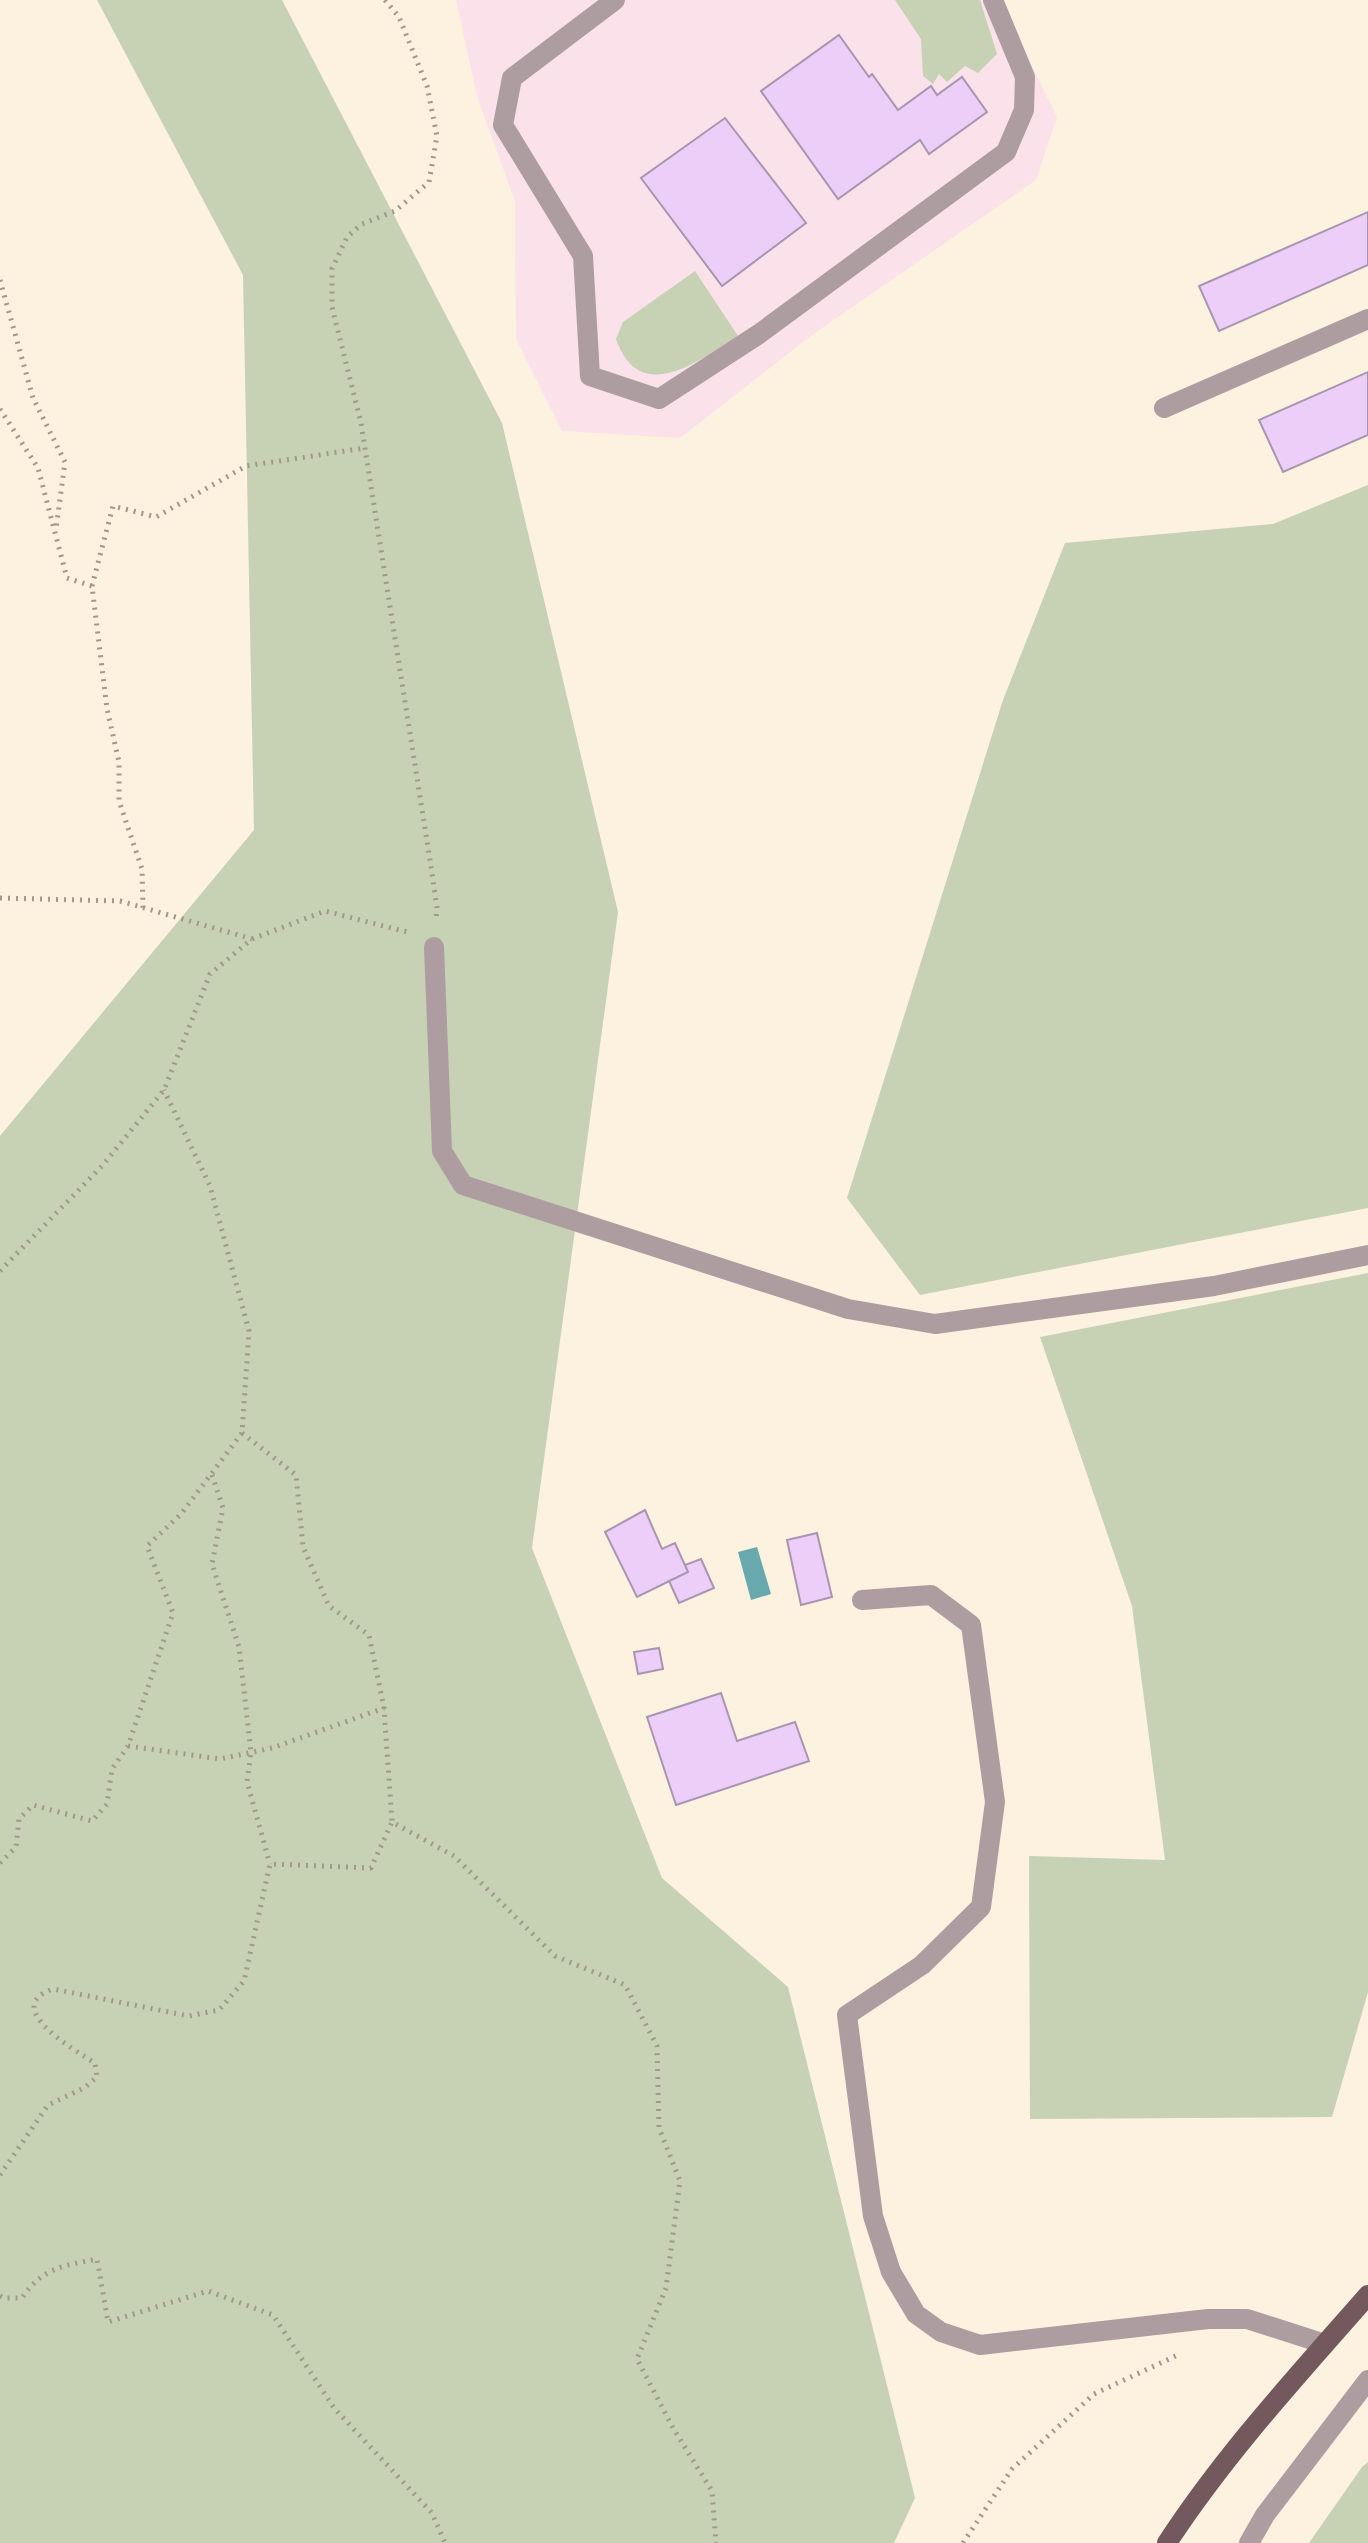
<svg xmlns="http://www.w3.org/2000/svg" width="1368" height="2543" viewBox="0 0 1368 2543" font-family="'DejaVu Sans',sans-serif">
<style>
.industrial{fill:#fbe1e9}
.green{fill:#c6d2b3}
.water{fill:#67a9ad}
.building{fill:#edcef9;stroke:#a896b0;stroke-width:2}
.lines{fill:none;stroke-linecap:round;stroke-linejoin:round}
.path{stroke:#a2988a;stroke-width:5;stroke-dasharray:2 6;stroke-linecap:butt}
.lane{stroke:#ad9da0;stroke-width:20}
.street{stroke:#ad9da0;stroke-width:20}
.primary{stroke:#73585d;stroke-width:20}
</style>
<rect width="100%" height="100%" fill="#fdf1e0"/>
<path class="industrial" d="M 456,0 L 999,0 L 1057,117 L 1036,180 L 812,335 L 680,438 L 562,431 L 516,339 L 515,201 L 477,96 Z"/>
<path class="green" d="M 97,0 L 282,0 L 502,423 L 618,912 L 532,1548 L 662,1878 L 788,1987 L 915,2498 L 894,2543 L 0,2543 L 0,1136 L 254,830 L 243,275 Z
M 895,0 L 980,0 L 997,54 L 978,73 L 965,66 L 947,82 L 939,74 L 933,84 L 923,76 L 921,39 Z
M 695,271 L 738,336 C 698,361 640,407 616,339 L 623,322 Z
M 1368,485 L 1368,1208 L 920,1295 L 847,1198 L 1003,700 L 1065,543 L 1273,524 Z
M 1368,1273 L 1368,1992 L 1332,2117 L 1030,2119 L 1029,1856 L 1165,1860 L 1132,1606 L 1040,1337 Z
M 1368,2462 L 1368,2543 L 1309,2543 L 1362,2467 Z"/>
<path class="water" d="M 757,1547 L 771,1594 L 751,1600 L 738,1552 Z"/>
<path class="building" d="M 839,35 L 869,77 L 872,74 L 898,110 L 931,86 L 937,95 L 962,77 L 987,112 L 929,154 L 920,140 L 838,199 L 761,91 Z
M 725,118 L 806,223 L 722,286 L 641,178 Z
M 1368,212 L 1368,265 L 1219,331 L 1199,286 Z
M 1368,372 L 1368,435 L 1283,472 L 1259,420 Z
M 645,1510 L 662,1549 L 675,1543 L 688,1572 L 637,1597 L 605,1532 Z
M 817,1533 L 832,1597 L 801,1605 L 787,1540 Z
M 701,1559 L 714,1588 L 679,1603 L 669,1581 L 688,1572 L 685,1565 Z
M 659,1648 L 663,1669 L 638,1674 L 634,1652 Z
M 721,1693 L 737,1741 L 795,1722 L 809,1761 L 676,1805 L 647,1717 Z"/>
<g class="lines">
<path class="path" d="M 385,0 L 399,17 L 427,86 L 437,136 L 429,182 L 395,211 L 362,224 L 347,237 L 332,269 L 332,307 L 361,423 L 430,860 L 437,908 L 436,921
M 0,280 L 33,398 L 65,462 L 56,529
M 0,409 L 38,468 L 67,578 L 92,586 L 107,709 L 119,762 L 119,801 L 142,869 L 143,908
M 92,586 L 113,506 L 156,517 L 246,466 L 365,448
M 0,898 L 120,901 L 252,939
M 0,1271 L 102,1166 L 164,1090 L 210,974 L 252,939 L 325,911 L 411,933
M 242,1433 L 296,1475 L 303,1547 L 329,1606 L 369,1635 L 384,1708 L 392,1822 L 454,1856 L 555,1956 L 625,1985 L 657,2046 L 659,2128 L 680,2181 L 666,2288 L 637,2359 L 673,2428 L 712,2491 L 716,2543
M 212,1475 L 223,1508 L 212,1564 L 239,1647 L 251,1752 L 247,1782 L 270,1864
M 128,1746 L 220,1759 L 272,1748 L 384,1708
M 0,1863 L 16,1847 L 19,1819 L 33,1805 L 92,1821 L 107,1804 L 112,1769 L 128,1746 L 173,1613 L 147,1546 L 181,1514 L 242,1433 L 249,1331 L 210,1186 L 164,1090
M 0,2175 L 48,2105 L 84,2088 L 97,2077 L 95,2063 C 73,2049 0,2007 53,1989 L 189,2016 L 219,2010 L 244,1981 L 270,1864 L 371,1868 L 392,1822
M 0,2296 L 4,2298 L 22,2298 C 43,2267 63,2266 97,2259 L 108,2322 L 208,2291 L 273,2315 L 334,2408 L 432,2513 L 445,2543
M 963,2543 L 1012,2469 L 1094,2394 L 1180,2354"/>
<path class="lane" d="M 615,0 L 512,78 L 503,125 L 583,256 L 590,376 L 659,399 L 759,334 L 1006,152 L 1024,110 L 1025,77 L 993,0
M 1164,408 L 1368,319
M 862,1600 L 931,1595 L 971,1625 L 995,1802 L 981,1907 L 922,1965 L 847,2015 L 873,2216 L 891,2272 L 916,2314 L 941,2332 L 980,2345 L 1208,2319 L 1247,2319 L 1325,2344"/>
<path class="street" d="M 434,947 L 442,1151 L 463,1185 L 848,1309 L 935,1324 L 1214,1286 L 1368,1255
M 1249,2543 L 1265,2515 L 1368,2380"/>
<path class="primary" d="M 1167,2543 C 1225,2454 1298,2375 1368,2295"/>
</g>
</svg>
